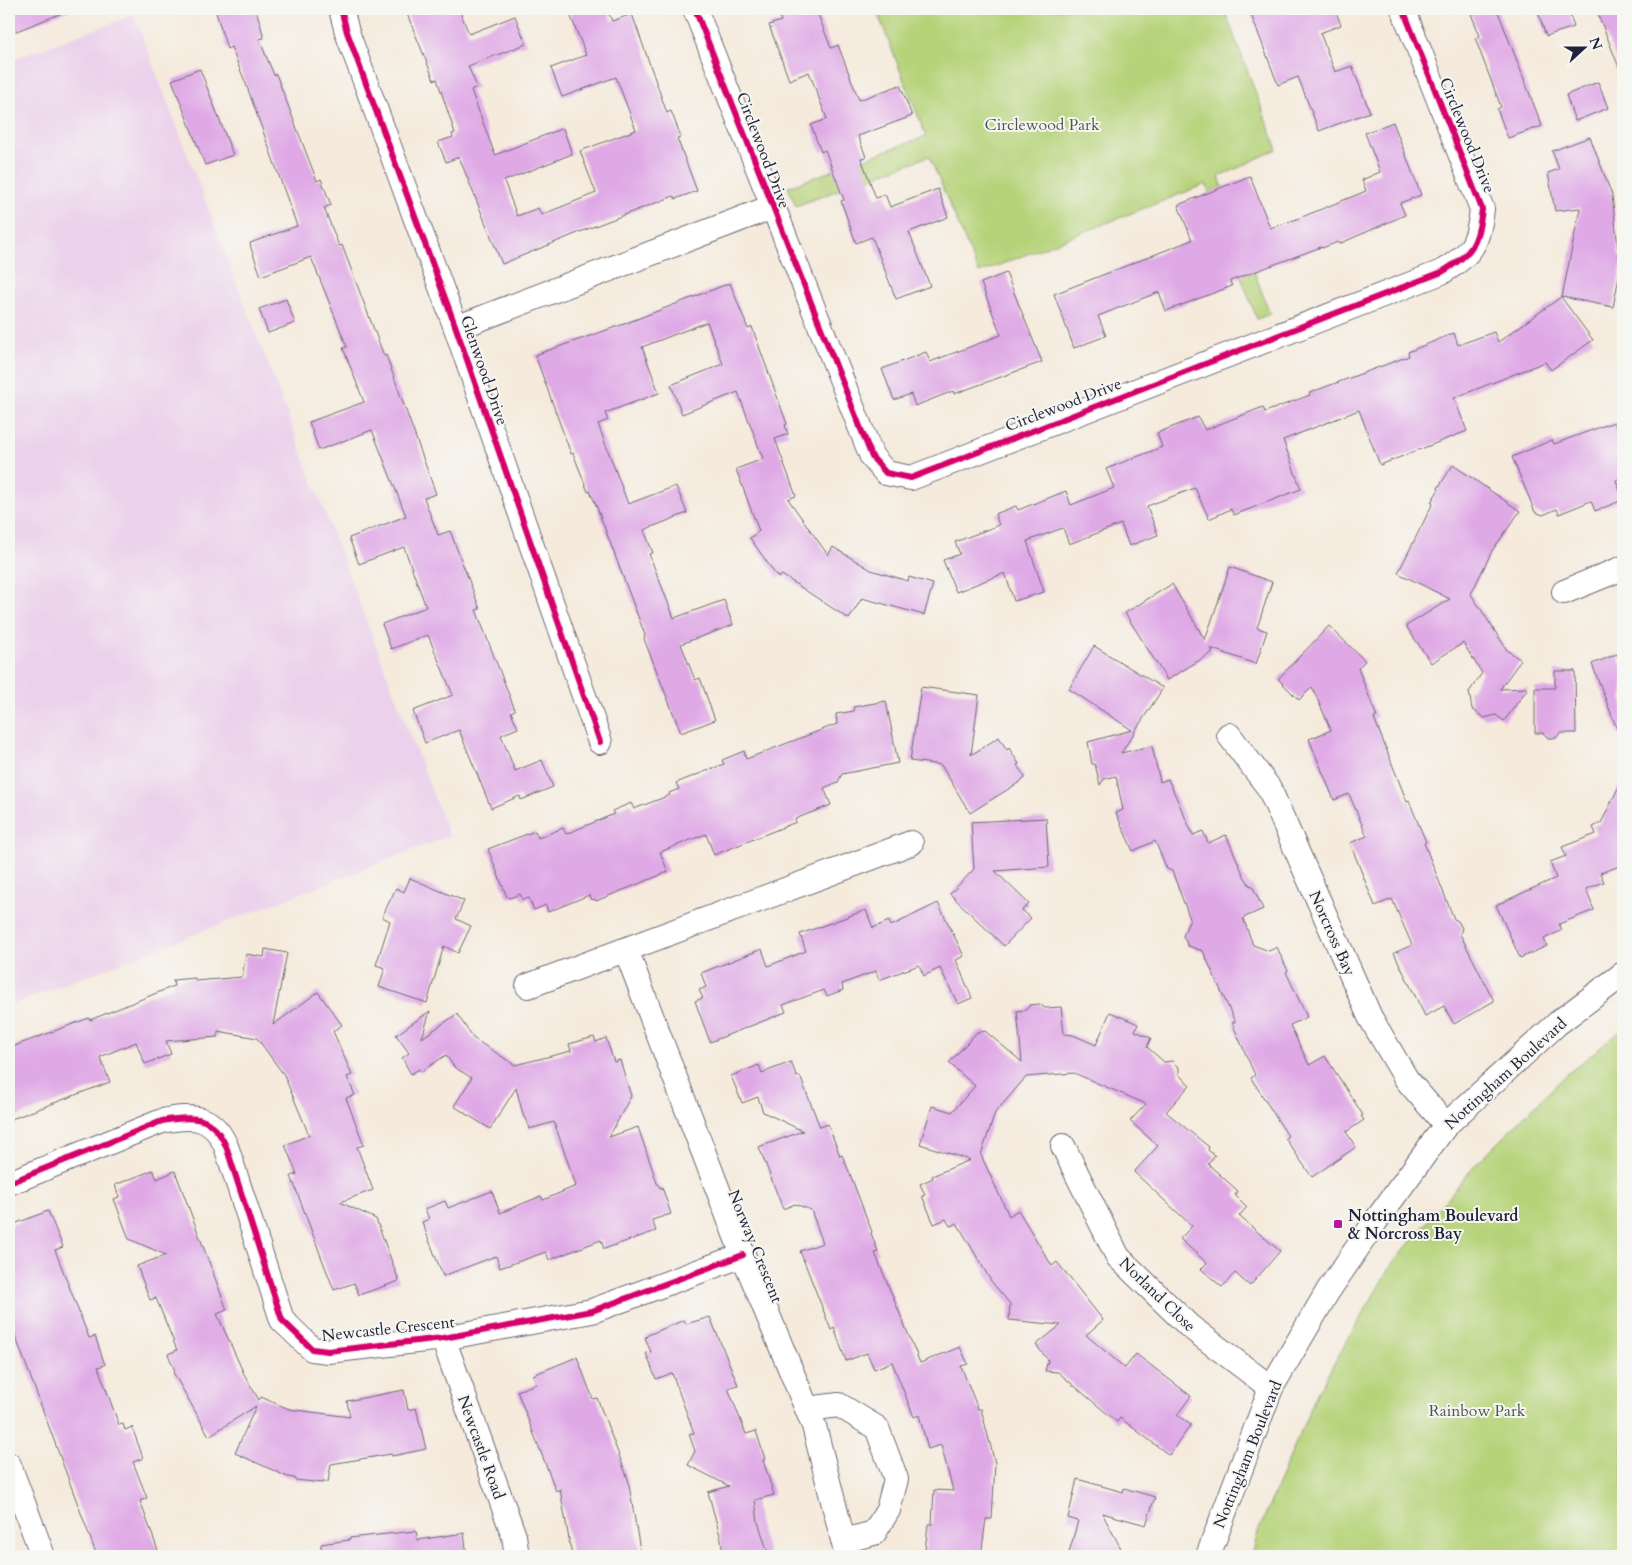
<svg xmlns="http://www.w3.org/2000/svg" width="1632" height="1565" viewBox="0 0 1632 1565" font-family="Cardo,serif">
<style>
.built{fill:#ebd1eb}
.green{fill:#b6d379;stroke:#6c7a5a}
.building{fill:#dfa9e6}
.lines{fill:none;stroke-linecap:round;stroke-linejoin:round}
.minor-casing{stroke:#6c6873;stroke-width:26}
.minor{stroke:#fff;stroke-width:24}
.cycleway-casing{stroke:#f6f6f2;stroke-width:9}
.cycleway{stroke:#d6006c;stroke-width:6}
.poi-dot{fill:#b5179e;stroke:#f6f6f2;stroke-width:2}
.labels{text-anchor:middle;stroke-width:4;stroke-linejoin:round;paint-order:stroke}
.park-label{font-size:16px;fill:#4e574e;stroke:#f6f6f2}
.street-label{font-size:16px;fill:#22223b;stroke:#f6f6f2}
.poi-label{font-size:16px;font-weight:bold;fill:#22223b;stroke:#f6f6f2;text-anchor:start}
</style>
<rect width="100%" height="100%" fill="#f6f6f2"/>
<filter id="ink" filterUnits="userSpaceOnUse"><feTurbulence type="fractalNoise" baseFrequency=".02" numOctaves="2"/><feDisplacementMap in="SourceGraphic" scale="10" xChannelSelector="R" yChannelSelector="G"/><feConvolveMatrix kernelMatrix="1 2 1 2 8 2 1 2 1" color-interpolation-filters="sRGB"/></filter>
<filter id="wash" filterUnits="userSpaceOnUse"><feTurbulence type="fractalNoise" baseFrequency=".0096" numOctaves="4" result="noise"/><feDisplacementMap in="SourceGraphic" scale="20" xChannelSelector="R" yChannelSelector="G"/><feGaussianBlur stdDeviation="1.12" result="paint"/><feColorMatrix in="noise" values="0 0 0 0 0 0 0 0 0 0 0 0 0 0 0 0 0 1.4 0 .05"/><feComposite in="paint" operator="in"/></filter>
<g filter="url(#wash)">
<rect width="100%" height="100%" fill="#f5eadc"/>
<path class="built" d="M 134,15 L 449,836 L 9,1006 L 9,61 Z"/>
<path class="green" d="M 876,9 L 1224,9 L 1277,149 L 1219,177 L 1270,314 L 1257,319 L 1206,184 L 979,273 L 929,156 L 796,206 L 788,187 L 926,136 Z
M 1623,1029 L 1623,1556 L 1252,1556 L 1258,1532 L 1317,1393 L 1391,1265 L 1477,1163 L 1566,1075 Z"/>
<g id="blocks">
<path class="building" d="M 9,9 L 70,9 L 70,10 L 9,34 Z
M 215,9 L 254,9 L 257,13 L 264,38 L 259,39 L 274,75 L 276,74 L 317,181 L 321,179 L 331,205 L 324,208 L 339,246 L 342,245 L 384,356 L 386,355 L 436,494 L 424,498 L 438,535 L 450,531 L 480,609 L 476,610 L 515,710 L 511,712 L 518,728 L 501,735 L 515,771 L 542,760 L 553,787 L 521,800 L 520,796 L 491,808 L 459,730 L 425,743 L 413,711 L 453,695 L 428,635 L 391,649 L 382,624 L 426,607 L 404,547 L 359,564 L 349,538 L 406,516 L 372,430 L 319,450 L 309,422 L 364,402 L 343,348 L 347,347 L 311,257 L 261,276 L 251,248 L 250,243 L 297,226 L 246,84 L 231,47 L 227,49 Z
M 405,9 L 459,9 L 469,34 L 515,16 L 526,44 L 468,66 L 477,87 L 471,90 L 495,155 L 563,128 L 572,154 L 504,181 L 517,216 L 538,208 L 541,215 L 596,193 L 580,151 L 636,130 L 616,77 L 562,97 L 551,68 L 586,55 L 568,9 L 607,9 L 612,21 L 632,14 L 667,113 L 671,111 L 681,137 L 677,138 L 697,191 L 675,199 L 674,196 L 595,226 L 502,264 L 459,157 L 446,162 L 438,142 L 453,137 L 452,134 L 455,133 L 437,79 L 434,80 Z
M 777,9 L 816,9 L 831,48 L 838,45 L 859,100 L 900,85 L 912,116 L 858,136 L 866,157 L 861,158 L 876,198 L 885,194 L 890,207 L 938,189 L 948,217 L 909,232 L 930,286 L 896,299 L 872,237 L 856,243 L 841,201 L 844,200 L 825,150 L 821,152 L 811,125 L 827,119 L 809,72 L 789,80 L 769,25 L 781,21 Z
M 1249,9 L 1335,9 L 1341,25 L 1320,33 L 1335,72 L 1352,66 L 1370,112 L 1319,131 L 1298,77 L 1278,85 Z
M 1469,9 L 1497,9 L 1542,126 L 1508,138 L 1497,109 L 1501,107 L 1475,38 L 1480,36 Z
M 1537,9 L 1568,9 L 1574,27 L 1546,36 Z
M 1612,9 L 1623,9 L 1622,75 L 1598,14 Z
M 200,69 L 233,155 L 205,165 L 172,80 Z
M 1598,82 L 1608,108 L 1575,121 L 1566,95 Z
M 1393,122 L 1421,195 L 1400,203 L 1405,215 L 1339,244 L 1338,242 L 1322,248 L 1321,247 L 1230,281 L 1232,286 L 1166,311 L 1159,292 L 1098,316 L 1106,336 L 1074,348 L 1054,294 L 1192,240 L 1178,205 L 1250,176 L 1270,228 L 1297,219 L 1366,191 L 1362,180 L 1380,172 L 1365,133 Z
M 1590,137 L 1612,195 L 1619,256 L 1623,257 L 1613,307 L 1562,297 L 1580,208 L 1555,211 L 1548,173 L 1559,169 L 1552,151 Z
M 1006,273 L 1042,362 L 954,394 L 953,391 L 915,406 L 911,394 L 894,400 L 882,369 L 926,352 L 930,362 L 1001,335 L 981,283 Z
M 730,283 L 748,329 L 752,327 L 787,424 L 785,425 L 788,434 L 775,439 L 796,496 L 788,499 L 828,555 L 833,547 L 871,570 L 908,581 L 909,577 L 933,584 L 924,615 L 862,598 L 849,619 L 782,575 L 778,578 L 750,538 L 759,531 L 736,469 L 763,459 L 738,392 L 682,414 L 671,385 L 723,364 L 707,322 L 642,347 L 659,393 L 605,413 L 608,420 L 598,424 L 628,504 L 676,486 L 687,513 L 644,530 L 653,553 L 649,554 L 674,618 L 724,600 L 733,625 L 681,644 L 695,680 L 700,678 L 715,720 L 681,733 L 644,639 L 645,635 L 596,505 L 590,491 L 588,492 L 573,453 L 571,454 L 535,355 L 624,324 Z
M 1561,297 L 1593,340 L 1551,370 L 1545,362 L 1454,398 L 1467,431 L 1380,465 L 1359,410 L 1283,440 L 1301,489 L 1234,515 L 1231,509 L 1209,519 L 1195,488 L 1147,506 L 1158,535 L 1129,546 L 1121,524 L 1069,544 L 1063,528 L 1027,541 L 1044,592 L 1014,601 L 1005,573 L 956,592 L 943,560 L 960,554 L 955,542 L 999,525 L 995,514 L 1016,506 L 1018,510 L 1066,491 L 1071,505 L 1114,488 L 1106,469 L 1162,447 L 1157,433 L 1198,417 L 1205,430 L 1263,407 L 1265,412 L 1310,395 L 1309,393 L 1409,356 L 1408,352 L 1454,333 L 1458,345 L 1494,332 L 1498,342 Z
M 286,299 L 295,323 L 268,333 L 259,309 Z
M 1614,422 L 1623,446 L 1623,477 L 1616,480 L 1623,500 L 1595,511 L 1591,501 L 1559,514 L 1557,509 L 1543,515 L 1535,512 L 1512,457 L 1552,440 L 1554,444 Z
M 1453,465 L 1520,511 L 1492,551 L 1471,594 L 1507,650 L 1521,660 L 1500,689 L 1528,688 L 1504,721 L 1496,715 L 1484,718 L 1472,709 L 1469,692 L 1482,673 L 1463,643 L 1431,663 L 1406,626 L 1450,599 L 1398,573 L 1433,503 L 1431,502 L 1439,489 L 1438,488 Z
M 1230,567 L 1272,582 L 1257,628 L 1267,631 L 1256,664 L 1210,648 L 1213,652 L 1167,680 L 1125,613 L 1172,584 L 1205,640 Z
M 1329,626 L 1365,661 L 1358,668 L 1377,717 L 1374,718 L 1407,802 L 1409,801 L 1426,842 L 1424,843 L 1454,919 L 1458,921 L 1462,928 L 1460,934 L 1494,1001 L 1454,1024 L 1444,1006 L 1425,1016 L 1394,953 L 1412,945 L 1392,899 L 1375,906 L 1350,843 L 1367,836 L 1349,794 L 1334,800 L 1309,739 L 1331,730 L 1312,687 L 1299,700 L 1278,679 Z
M 1094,646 L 1163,688 L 1121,753 L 1152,746 L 1160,782 L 1168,779 L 1193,835 L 1203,831 L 1208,843 L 1226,835 L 1244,876 L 1250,886 L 1252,885 L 1263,909 L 1243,918 L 1253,945 L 1269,951 L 1277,947 L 1288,971 L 1286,972 L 1307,1017 L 1290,1025 L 1309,1065 L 1325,1056 L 1363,1115 L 1361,1116 L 1364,1120 L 1346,1132 L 1356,1147 L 1312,1177 L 1285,1138 L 1288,1136 L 1251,1078 L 1255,1075 L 1232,1023 L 1235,1022 L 1203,951 L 1188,946 L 1183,936 L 1190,919 L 1172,871 L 1167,869 L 1155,841 L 1133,851 L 1116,813 L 1123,810 L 1116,776 L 1104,779 L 1100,785 L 1095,764 L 1092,764 L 1088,742 L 1132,730 L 1069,689 Z
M 1617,654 L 1623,670 L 1622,742 L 1592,664 Z
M 1555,671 L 1575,671 L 1576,733 L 1560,733 L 1556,738 L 1548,738 L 1543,733 L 1535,733 L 1535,688 L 1555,688 Z
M 921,687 L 979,695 L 971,755 L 999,737 L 1007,750 L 1009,748 L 1019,764 L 1017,765 L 1025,777 L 1023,780 L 970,813 L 941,765 L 910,761 Z
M 886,701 L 898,763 L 842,774 L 838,782 L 824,788 L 831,805 L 795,819 L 796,822 L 714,855 L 706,834 L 660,852 L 668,872 L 596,901 L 595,899 L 591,900 L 589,895 L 548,912 L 546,905 L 534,910 L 529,898 L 523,900 L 520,894 L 510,898 L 507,897 L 488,849 L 535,831 L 538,838 L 563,828 L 566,834 L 614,814 L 612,811 L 631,803 L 634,809 L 670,795 L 669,793 L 679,789 L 676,783 L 724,764 L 722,760 L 744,751 L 746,759 L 837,724 L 836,714 L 854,711 L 853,707 Z
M 1623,778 L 1623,865 L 1600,873 L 1604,882 L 1586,889 L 1594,910 L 1559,924 L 1562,930 L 1544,939 L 1547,946 L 1520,958 L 1496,905 L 1556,878 L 1550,862 L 1566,856 L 1562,847 L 1596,834 L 1593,827 L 1601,823 Z
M 1046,818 L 1049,867 L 995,871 L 1029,904 L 1022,910 L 1031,918 L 1004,946 L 950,894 L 974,869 L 971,822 Z
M 410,878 L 464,901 L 456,919 L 471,926 L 458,953 L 444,946 L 427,1003 L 379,987 L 385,968 L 376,965 L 390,921 L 382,917 L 396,888 L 404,892 Z
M 938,903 L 964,956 L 956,960 L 972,998 L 958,1004 L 940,968 L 924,976 L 919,965 L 879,980 L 876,971 L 842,984 L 843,990 L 827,996 L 824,990 L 783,1005 L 786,1012 L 710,1042 L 695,1001 L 703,998 L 699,990 L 706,987 L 701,973 L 762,949 L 768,966 L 806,951 L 800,934 L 866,910 L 873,928 L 889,921 L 891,926 Z
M 265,949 L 287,953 L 273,1025 L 318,992 L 342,1025 L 333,1031 L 352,1075 L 347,1077 L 355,1095 L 346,1098 L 364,1145 L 357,1147 L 373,1190 L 340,1202 L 376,1219 L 399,1281 L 359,1295 L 354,1283 L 334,1290 L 322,1259 L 291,1176 L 297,1174 L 285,1145 L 309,1135 L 284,1075 L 257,1038 L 218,1031 L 218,1037 L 166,1041 L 171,1054 L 145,1064 L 136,1042 L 100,1057 L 110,1082 L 9,1120 L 9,1048 L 89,1018 L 90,1020 L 174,986 L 173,980 L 195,978 L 195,981 L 242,977 L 246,954 L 264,957 Z
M 1040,1004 L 1045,1008 L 1061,1007 L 1064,1034 L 1073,1035 L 1096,1045 L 1110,1012 L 1138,1024 L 1135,1031 L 1151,1038 L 1147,1047 L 1164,1062 L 1172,1061 L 1179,1068 L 1179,1075 L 1190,1085 L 1166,1112 L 1209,1147 L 1208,1150 L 1215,1156 L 1208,1164 L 1238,1191 L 1235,1195 L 1247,1207 L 1239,1216 L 1280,1251 L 1250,1286 L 1235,1273 L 1222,1287 L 1201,1269 L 1207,1263 L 1180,1239 L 1192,1226 L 1134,1172 L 1158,1146 L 1130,1121 L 1146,1104 L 1074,1073 L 1026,1077 L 995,1113 L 981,1155 L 1009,1216 L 1018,1210 L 1052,1266 L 1057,1262 L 1103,1320 L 1086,1335 L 1125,1368 L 1136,1354 L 1191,1396 L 1177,1415 L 1191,1425 L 1169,1455 L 1120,1418 L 1117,1422 L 1058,1372 L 1045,1371 L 1048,1360 L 1036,1345 L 1061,1325 L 1009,1320 L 1010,1304 L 991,1281 L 957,1223 L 950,1226 L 946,1219 L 934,1224 L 922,1196 L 925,1195 L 920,1184 L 933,1178 L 932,1176 L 970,1160 L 920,1144 L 932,1106 L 952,1112 L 975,1086 L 949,1063 L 977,1032 L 985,1031 L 1022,1062 L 1017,1011 L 1026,1010 L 1030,1005 Z
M 430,1011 L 422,1038 L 457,1014 L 473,1038 L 515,1065 L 571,1051 L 569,1044 L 594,1037 L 596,1042 L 606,1038 L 614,1062 L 620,1060 L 631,1096 L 609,1137 L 638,1127 L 657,1183 L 660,1188 L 662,1187 L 671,1214 L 652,1220 L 656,1231 L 604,1249 L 601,1240 L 549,1260 L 546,1252 L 500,1268 L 496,1256 L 443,1276 L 422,1222 L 429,1219 L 425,1209 L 445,1201 L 448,1208 L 492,1191 L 500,1213 L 541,1196 L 543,1200 L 576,1186 L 554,1122 L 529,1129 L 526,1118 L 524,1118 L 516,1088 L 490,1129 L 454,1106 L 472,1078 L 454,1067 L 446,1055 L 421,1072 L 419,1069 L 411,1074 L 402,1058 L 409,1053 L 396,1035 Z
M 791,1062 L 797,1077 L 800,1076 L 820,1127 L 828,1124 L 840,1156 L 842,1155 L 850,1174 L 872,1232 L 871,1233 L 878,1252 L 875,1253 L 920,1363 L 960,1347 L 968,1364 L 961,1366 L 978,1409 L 981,1409 L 995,1463 L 992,1519 L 986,1519 L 981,1556 L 935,1556 L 936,1553 L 925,1551 L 928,1524 L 932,1524 L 934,1490 L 953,1491 L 941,1445 L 928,1449 L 919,1415 L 914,1417 L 892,1362 L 874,1369 L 867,1353 L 846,1361 L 834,1328 L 831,1330 L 800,1251 L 823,1243 L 811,1210 L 795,1204 L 783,1209 L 759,1147 L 803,1131 L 763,1112 L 758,1097 L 742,1103 L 731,1076 L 759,1065 L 762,1073 Z
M 153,1170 L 157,1179 L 175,1171 L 227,1310 L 217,1314 L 244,1374 L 259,1400 L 261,1397 L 289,1409 L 350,1417 L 347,1401 L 404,1390 L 408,1410 L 416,1408 L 426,1449 L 392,1456 L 391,1454 L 331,1464 L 328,1482 L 323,1482 L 323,1483 L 295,1480 L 295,1478 L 288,1477 L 235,1453 L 256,1406 L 209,1436 L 173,1372 L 175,1371 L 168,1354 L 177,1350 L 156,1298 L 150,1300 L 137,1266 L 166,1255 L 129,1239 L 114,1199 L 119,1197 L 115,1185 Z
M 48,1211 L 63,1247 L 55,1250 L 89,1338 L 95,1336 L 105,1365 L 98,1367 L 119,1425 L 123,1424 L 125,1430 L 132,1427 L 143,1458 L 133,1462 L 147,1498 L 140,1501 L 160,1556 L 97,1556 L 9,1319 L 9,1226 Z
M 710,1317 L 738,1385 L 728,1388 L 746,1434 L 756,1431 L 765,1459 L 763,1460 L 774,1495 L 755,1500 L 758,1522 L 769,1556 L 723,1556 L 721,1539 L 708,1492 L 729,1486 L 688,1465 L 695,1451 L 689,1434 L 694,1433 L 672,1373 L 656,1379 L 646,1353 L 651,1352 L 645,1338 L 648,1335 L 684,1320 L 686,1324 Z
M 577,1357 L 593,1399 L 597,1398 L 628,1479 L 641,1556 L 572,1556 L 560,1489 L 556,1491 L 517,1391 L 536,1384 L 533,1375 Z
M 1077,1479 L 1123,1492 L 1124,1488 L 1155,1497 L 1146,1525 L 1102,1513 L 1125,1556 L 1068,1556 L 1078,1521 L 1068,1518 Z
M 416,1531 L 418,1540 L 464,1533 L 467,1556 L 321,1556 L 321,1544 L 349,1540 L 349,1538 Z"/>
</g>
</g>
<g filter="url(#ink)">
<use href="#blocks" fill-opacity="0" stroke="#6c6873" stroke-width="1"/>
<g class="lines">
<g class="minor-casing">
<path id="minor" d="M 341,9 L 347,32 L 456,328 L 600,742
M 695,9 L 872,457 L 886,473 L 911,478 L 1442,272 C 1472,254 1478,244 1482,209 L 1403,9
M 456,328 L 772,207
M 1564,592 L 1623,568
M 1229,735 L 1269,788 L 1370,1017 L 1407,1080 L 1446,1125
M 626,950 L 743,1255 L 814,1426 L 847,1556
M 528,986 L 911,843
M 1063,1146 L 1118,1257 L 1189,1326 L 1271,1388
M 9,1183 L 162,1121 C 194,1115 214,1115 227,1149 L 282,1320 L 312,1349 L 328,1351 L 443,1338 L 592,1311 L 743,1255
M 443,1338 L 514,1536 L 517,1556
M 807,1409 L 839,1405 L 877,1428 L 896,1479 L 888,1510 L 874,1533 L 843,1541
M 9,1465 L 43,1556
M 1208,1556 L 1271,1388 L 1328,1291 L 1375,1222 L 1446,1125 L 1558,1023 L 1623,974"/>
</g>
<use href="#minor" class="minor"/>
<g class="cycleway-casing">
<path id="cycleway" d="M 341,9 L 347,32 L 456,328 L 600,742
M 695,9 L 872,457 L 886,473 L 911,478 L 1442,272 C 1472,254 1478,244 1482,209 L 1403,9
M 9,1183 L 162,1121 C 194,1115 214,1115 227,1149 L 282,1320 L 312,1349 L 328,1351 L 443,1338 L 592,1311 L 743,1255"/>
</g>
<use href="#cycleway" class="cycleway"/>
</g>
</g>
<rect class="poi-dot" x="1333" y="1219" width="10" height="10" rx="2.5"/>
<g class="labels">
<g class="park-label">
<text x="1042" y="130">Circlewood Park</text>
<text x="1477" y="1416">Rainbow Park</text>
</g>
<g class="street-label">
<text transform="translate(1468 135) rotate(68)" y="6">Circlewood Drive</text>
<text transform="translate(764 150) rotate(69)" y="6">Circlewood Drive</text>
<text transform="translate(485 370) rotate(71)" y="6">Glenwood Drive</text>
<text transform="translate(1063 404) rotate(-21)" y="6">Circlewood Drive</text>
<text transform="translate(1333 933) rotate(66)" y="6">Norcross Bay</text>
<text transform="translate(1505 1073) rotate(-42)" y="6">Nottingham Boulevard</text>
<text transform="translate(756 1246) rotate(68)" y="6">Norway Crescent</text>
<text transform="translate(1158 1294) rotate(44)" y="6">Norland Close</text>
<text transform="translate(388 1328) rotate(-6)" y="6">Newcastle Crescent</text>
<text transform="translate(482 1447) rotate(70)" y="6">Newcastle Road</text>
<text transform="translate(1247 1454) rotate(-68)" y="6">Nottingham Boulevard</text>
</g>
<g class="poi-label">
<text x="1348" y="1221">Nottingham Boulevard<tspan x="1348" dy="18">&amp; Norcross Bay</tspan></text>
</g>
</g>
<rect width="1632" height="1565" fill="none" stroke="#f6f6f2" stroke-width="30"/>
<g transform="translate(1584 48) rotate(69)" stroke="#f6f6f2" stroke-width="4" paint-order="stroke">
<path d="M0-4L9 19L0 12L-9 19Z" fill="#22223b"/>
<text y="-8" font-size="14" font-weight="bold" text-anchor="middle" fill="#22223b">N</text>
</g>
</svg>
